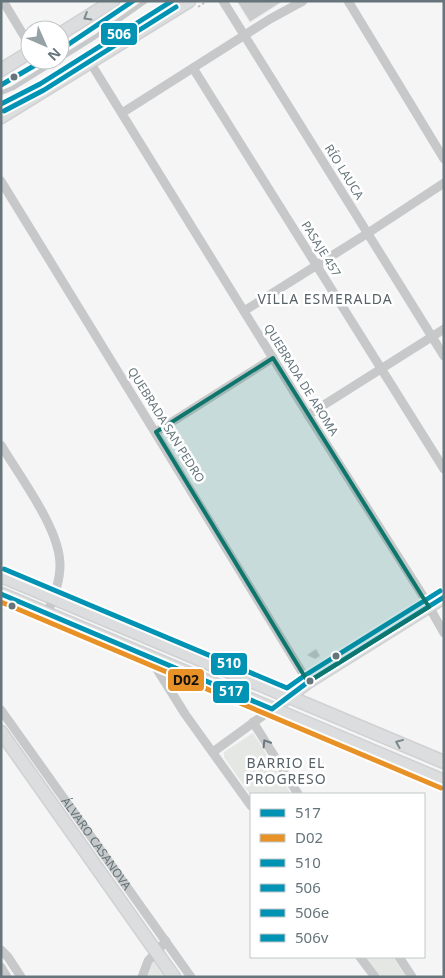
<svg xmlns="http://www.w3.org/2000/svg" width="445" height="978" viewBox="0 0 445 978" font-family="'Noto Sans',sans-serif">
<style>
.green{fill:#e4e7e3}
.building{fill:#cacbcc;stroke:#e4e4e4}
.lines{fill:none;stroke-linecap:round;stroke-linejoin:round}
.secondary-casing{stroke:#d0d1d2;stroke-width:15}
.path{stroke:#c5c5c6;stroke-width:2;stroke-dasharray:2.5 2.5;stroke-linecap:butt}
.lane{stroke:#c6c8c9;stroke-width:4.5}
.street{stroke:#c6c8c9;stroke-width:9}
.secondary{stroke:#dcddde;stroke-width:12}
.bus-1-casing{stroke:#fff;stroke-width:9}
.bus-2-casing{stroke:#fff;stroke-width:9}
.bus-3-casing{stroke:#fff;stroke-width:9}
.bus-4-casing{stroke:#fff;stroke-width:9}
.bus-5-casing{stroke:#fff;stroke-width:9}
.bus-6-casing{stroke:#fff;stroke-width:9}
.bus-1{stroke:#0093b3;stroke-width:5}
.bus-2{stroke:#e89126;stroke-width:5}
.bus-3{stroke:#0093b3;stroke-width:5}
.bus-4{stroke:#0093b3;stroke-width:5}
.bus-5{stroke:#0093b3;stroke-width:5}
.bus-6{stroke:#0093b3;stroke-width:5}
.oneway{stroke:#7d8a8f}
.oneway2{stroke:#6a797f}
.marked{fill:#0f766e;fill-opacity:0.2;stroke:#0f766e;stroke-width:4;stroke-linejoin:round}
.bus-dot{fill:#65757b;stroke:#fff;stroke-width:2}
.labels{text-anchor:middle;stroke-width:5;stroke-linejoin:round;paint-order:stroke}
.street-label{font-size:12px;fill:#65757b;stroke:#fff}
.neighbourhood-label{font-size:14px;letter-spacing:1px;fill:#566267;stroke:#fff}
.line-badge{stroke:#fff;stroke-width:2}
.badge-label{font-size:14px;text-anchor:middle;font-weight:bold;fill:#fff}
.pale-badge-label{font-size:14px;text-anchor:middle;font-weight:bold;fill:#111}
</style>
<rect width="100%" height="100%" fill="#f5f5f5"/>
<path class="green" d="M 253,733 L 291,794 L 251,794 L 251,796 L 224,757 L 224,752 Z
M 366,957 L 393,957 L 406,977 L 380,977 Z
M 155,960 L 166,977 L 144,977 L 146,970 Z"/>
<path class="building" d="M 237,1 L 283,1 L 250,22 Z
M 316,649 L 320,656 L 315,659 L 307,655 Z"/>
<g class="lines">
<g class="secondary-casing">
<path id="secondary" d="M 60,34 L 113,1
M 1,70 L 30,52
M 1,117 L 189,1
M 1,576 L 444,762
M 1,594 L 444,781
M 284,700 L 308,682 L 444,597
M 1,732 L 174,977"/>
</g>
<path class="path" d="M 198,7 L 207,1"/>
<path class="lane" d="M 60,59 L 95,37 L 146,1
M 1,93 L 13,88 L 58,60
M 1,104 L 40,84 L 172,1"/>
<g class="street">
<path d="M 3,1 L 30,46"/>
<path d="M 223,1 L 444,356"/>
<path d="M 348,1 L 444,159"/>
<path d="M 90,62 L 308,415 L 423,596 L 444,633"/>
<path d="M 193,68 L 444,469"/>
<path d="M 122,113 L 270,19 L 303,1"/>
<path d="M 1,181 L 308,682"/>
<path d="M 244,311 L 368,233 L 444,183"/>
<path d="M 308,415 L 444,329"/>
<path d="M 156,432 L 273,358"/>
<path d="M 1,445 C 20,477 60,529 60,565 C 60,582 54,598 47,613"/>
<path d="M 154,658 L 155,666 L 185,714 L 251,806"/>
<path id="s1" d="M 1,710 L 191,977"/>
<path d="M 253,722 L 298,794"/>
<path d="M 213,752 L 272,709"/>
<path d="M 1,950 L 8,957 L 21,977"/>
<path d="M 360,957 L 375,977"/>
<path d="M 399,957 L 412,977"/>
<path d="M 1,967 L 7,977"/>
<path d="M 142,977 L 148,961 L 166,941"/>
</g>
<use href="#secondary" class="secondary"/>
<g class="bus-1-casing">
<path id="bus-1" d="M 1,594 L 272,709 L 308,682 L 444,597"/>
</g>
<g class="bus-2-casing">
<path id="bus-2" d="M 1,602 L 441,788"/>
</g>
<g class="bus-3-casing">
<path id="bus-3" d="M 4,569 L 287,688 L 304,676 L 440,591"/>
</g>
<g class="bus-4-casing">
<path id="bus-4" d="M 1,104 L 40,84 L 172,1"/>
</g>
<g class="bus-5-casing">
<path id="bus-5" d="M 4,111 L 44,90 L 176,7"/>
</g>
<g class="bus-6-casing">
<path id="bus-6" d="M 60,50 L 133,1
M 1,85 L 44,60"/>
</g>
<use href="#bus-1" class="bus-1"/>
<use href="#bus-2" class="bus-2"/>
<use href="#bus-3" class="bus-3"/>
<use href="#bus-4" class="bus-4"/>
<use href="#bus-5" class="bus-5"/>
<use href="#bus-6" class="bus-6"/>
</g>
<defs><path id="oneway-chevron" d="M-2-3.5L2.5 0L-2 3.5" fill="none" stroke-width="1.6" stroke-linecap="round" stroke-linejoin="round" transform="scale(1.25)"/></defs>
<g class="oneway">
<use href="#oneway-chevron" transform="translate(87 17) rotate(149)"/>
<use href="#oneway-chevron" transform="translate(399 743) rotate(-157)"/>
</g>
<use class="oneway2" href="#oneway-chevron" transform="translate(266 743) rotate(-122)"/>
<path class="marked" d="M 273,358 L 429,607 L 308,682 L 156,432 Z"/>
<g class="bus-dot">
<circle cx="14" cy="77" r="4.5"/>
<circle cx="12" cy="606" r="4.5"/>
<circle cx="336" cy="656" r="4.5"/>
<circle cx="310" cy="681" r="4.5"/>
</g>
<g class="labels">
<g class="street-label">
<text transform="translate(344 172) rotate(58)" y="4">RÍO LAUCA</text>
<text transform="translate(321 249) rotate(58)" y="4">PASAJE 457</text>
<text transform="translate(301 380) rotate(58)" y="4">QUEBRADA DE AROMA</text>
<text transform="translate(166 425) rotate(58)" y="4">QUEBRADA SAN PEDRO</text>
<text dy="4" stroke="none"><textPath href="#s1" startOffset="164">ÁLVARO CASANOVA</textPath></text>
</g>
<g class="neighbourhood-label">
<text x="325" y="304">VILLA ESMERALDA</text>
<text x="286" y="768">BARRIO EL<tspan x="286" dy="16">PROGRESO</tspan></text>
</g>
</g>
<g class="line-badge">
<rect x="100" y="22" width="38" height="24" rx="5" fill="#0093b3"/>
<rect x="210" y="652" width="38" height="24" rx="5" fill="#0093b3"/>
<rect x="167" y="668" width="38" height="24" rx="5" fill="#e89126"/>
<rect x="212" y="680" width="38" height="24" rx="5" fill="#0093b3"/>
</g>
<g class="badge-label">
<text x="119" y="39">506</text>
<text x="229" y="668">510</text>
<text x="231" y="696">517</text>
</g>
<g class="pale-badge-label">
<text x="186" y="685">D02</text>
</g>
<rect width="445" height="978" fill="none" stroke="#65757b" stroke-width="5"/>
<rect x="250" y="793" width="175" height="165" fill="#ffffff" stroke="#c1c8ca"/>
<rect x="260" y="809" width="25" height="8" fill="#0093b3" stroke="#c1c8ca"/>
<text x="295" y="818" font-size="15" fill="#65757b">517</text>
<rect x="260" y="834" width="25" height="8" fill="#e89126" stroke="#c1c8ca"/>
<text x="295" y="843" font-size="15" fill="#65757b">D02</text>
<rect x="260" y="859" width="25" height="8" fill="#0093b3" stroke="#c1c8ca"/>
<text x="295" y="868" font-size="15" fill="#65757b">510</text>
<rect x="260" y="884" width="25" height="8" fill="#0093b3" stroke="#c1c8ca"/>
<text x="295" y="893" font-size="15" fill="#65757b">506</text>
<rect x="260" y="909" width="25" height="8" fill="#0093b3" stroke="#c1c8ca"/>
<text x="295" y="918" font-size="15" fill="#65757b">506e</text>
<rect x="260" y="934" width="25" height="8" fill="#0093b3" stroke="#c1c8ca"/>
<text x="295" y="943" font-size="15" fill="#65757b">506v</text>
<g transform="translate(45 45) rotate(135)"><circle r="24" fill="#ffffff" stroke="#c1c8ca"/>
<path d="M0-4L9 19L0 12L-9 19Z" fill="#97a2a6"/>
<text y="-8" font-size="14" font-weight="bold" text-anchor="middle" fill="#65757b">N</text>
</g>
</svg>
